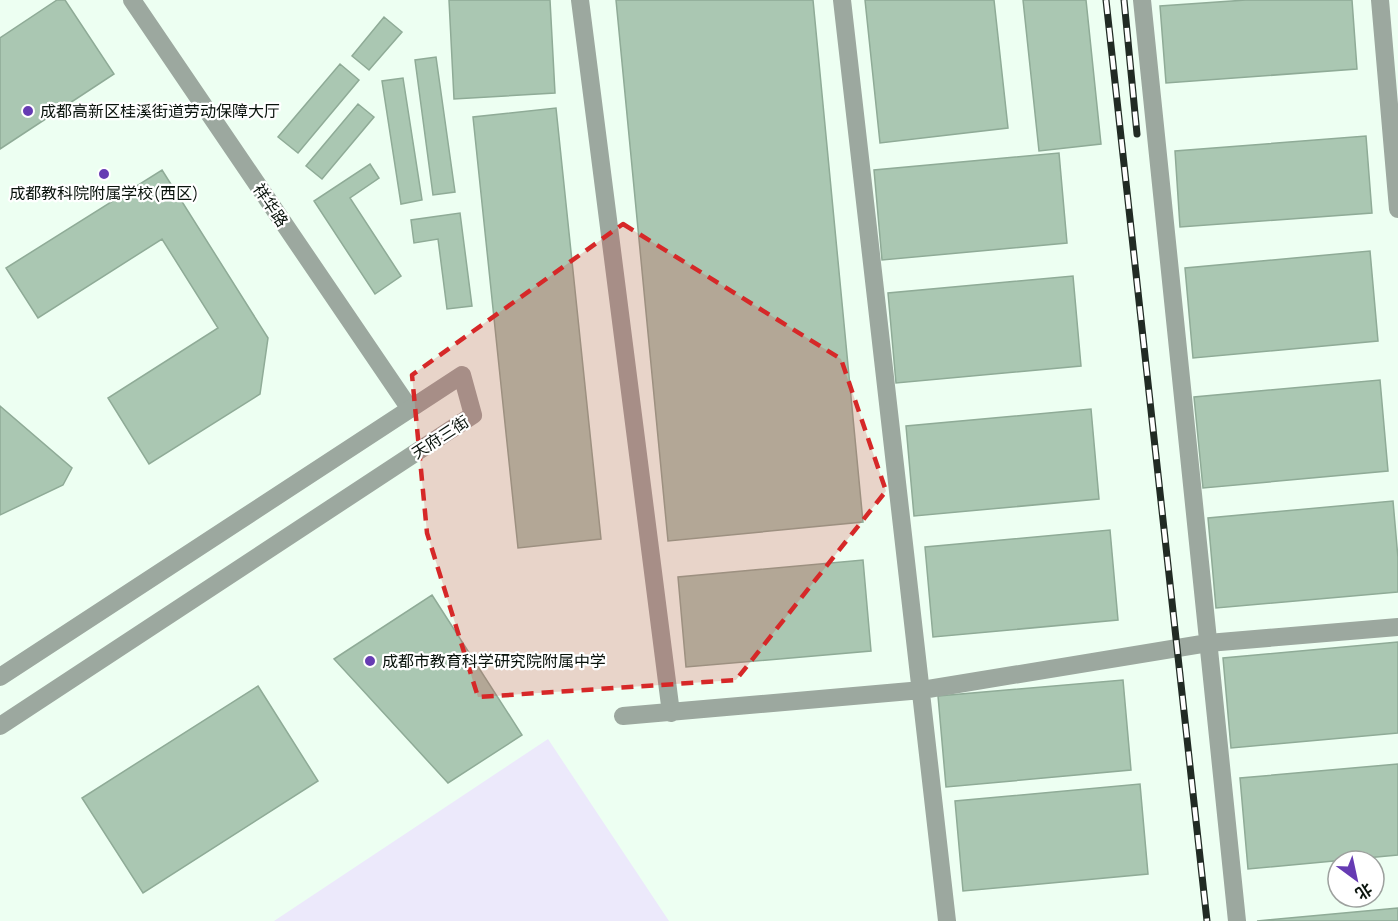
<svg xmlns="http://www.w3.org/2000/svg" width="1398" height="921" viewBox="0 0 1398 921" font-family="Manrope,'Noto Sans SC',sans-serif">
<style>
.green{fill:#ece9fb}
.building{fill:#aac7b2;stroke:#8fab97;stroke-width:1.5}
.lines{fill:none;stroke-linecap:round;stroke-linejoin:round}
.minor{stroke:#9ca89f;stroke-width:18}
.tertiary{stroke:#9ca89f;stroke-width:18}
.rail-casing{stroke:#212b24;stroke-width:7}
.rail{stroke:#fff;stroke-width:4.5;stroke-dasharray:14;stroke-linecap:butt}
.marked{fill:#d62828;fill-opacity:0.2;stroke:#d62828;stroke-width:4.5;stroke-dasharray:12 8;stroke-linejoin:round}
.poi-dot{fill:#663bb3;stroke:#fff;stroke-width:2}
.labels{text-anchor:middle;stroke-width:4.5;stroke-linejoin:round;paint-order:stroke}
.poi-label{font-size:16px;fill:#09130c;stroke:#fff;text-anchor:start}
.street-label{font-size:16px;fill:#09130c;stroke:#fff}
</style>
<rect width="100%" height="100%" fill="#edfff2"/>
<path class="green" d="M 548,739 L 669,921 L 274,921 Z"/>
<path class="building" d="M 57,0 L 65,0 L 114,74 L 0,149 L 0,38 Z
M 449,0 L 550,0 L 555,93 L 454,99 Z
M 616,0 L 813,0 L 863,522 L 668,541 Z
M 865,0 L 994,0 L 1008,128 L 880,143 Z
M 1023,0 L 1086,0 L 1101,144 L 1039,151 Z
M 1246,0 L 1352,0 L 1357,69 L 1166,83 L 1160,6 Z
M 384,17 L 402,32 L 369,70 L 352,56 Z
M 436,57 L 455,192 L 433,195 L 415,60 Z
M 340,64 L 359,80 L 298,153 L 278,137 Z
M 403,78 L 422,200 L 401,204 L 382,81 Z
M 358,104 L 374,117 L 322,179 L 306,166 Z
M 556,108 L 601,539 L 518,548 L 473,117 Z
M 1366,136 L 1372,213 L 1180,227 L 1175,151 Z
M 1059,153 L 1067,243 L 882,260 L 874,170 Z
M 370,164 L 379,178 L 350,198 L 401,276 L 375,294 L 314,201 Z
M 162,170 L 268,338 L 260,394 L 149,464 L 108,398 L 218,328 L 162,239 L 38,318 L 6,268 Z
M 460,213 L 472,306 L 447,309 L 438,239 L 414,243 L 411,220 Z
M 1370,251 L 1378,341 L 1193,358 L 1185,268 Z
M 1073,276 L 1081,366 L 896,383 L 888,293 Z
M 1380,380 L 1388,471 L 1203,488 L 1194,397 Z
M 0,406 L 72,468 L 63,485 L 0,515 Z
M 1091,409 L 1099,499 L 914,516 L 906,426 Z
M 1393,501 L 1398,558 L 1398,592 L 1216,608 L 1208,518 Z
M 1110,530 L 1118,620 L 933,637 L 925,547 Z
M 863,560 L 871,651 L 686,667 L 678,577 Z
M 432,595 L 522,735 L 448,783 L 334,659 Z
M 1398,642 L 1398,733 L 1231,748 L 1223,658 Z
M 1123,680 L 1131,770 L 946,787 L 938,696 Z
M 258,686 L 318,781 L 143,893 L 82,798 Z
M 1398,764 L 1398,855 L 1248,869 L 1240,778 Z
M 1140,784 L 1148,874 L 963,891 L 955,801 Z
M 1398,908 L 1398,921 L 1257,921 Z"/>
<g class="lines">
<path class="minor" d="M 132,0 L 410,409
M 580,0 L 671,713
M 842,0 L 947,921
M 1142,0 L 1237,921
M 1380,0 L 1398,209
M 623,716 L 922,690 L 1208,643 L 1398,627"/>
<path class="tertiary" d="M 0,677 L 462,375 L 473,415 L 0,726"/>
<g class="rail-casing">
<path id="rail" d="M 1106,0 L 1207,921
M 1124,0 L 1137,134"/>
</g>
<use href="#rail" class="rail"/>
</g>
<path class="marked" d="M 623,224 L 841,359 L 886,491 L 736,680 L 478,697 L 427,533 L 412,375 Z"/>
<g class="poi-dot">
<circle cx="28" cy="111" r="6"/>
<circle cx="104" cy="174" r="6"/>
<circle cx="370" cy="661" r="6"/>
</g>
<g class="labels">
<g class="poi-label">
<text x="40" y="117">成都高新区桂溪街道劳动保障大厅</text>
<text x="104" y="199" text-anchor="middle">成都教科院附属学校(西区)</text>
<text x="382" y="667">成都市教育科学研究院附属中学</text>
</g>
<g class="street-label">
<text transform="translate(271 205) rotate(56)" y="6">祥华路</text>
<text transform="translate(440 437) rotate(-33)" y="6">天府三街</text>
</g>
</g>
<g transform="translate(1356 879) rotate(147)"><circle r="28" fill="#ffffff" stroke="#9da19e" stroke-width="1.5"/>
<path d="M0-4.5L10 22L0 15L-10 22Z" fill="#663bb3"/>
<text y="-9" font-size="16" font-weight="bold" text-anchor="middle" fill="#09130c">北</text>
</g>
</svg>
